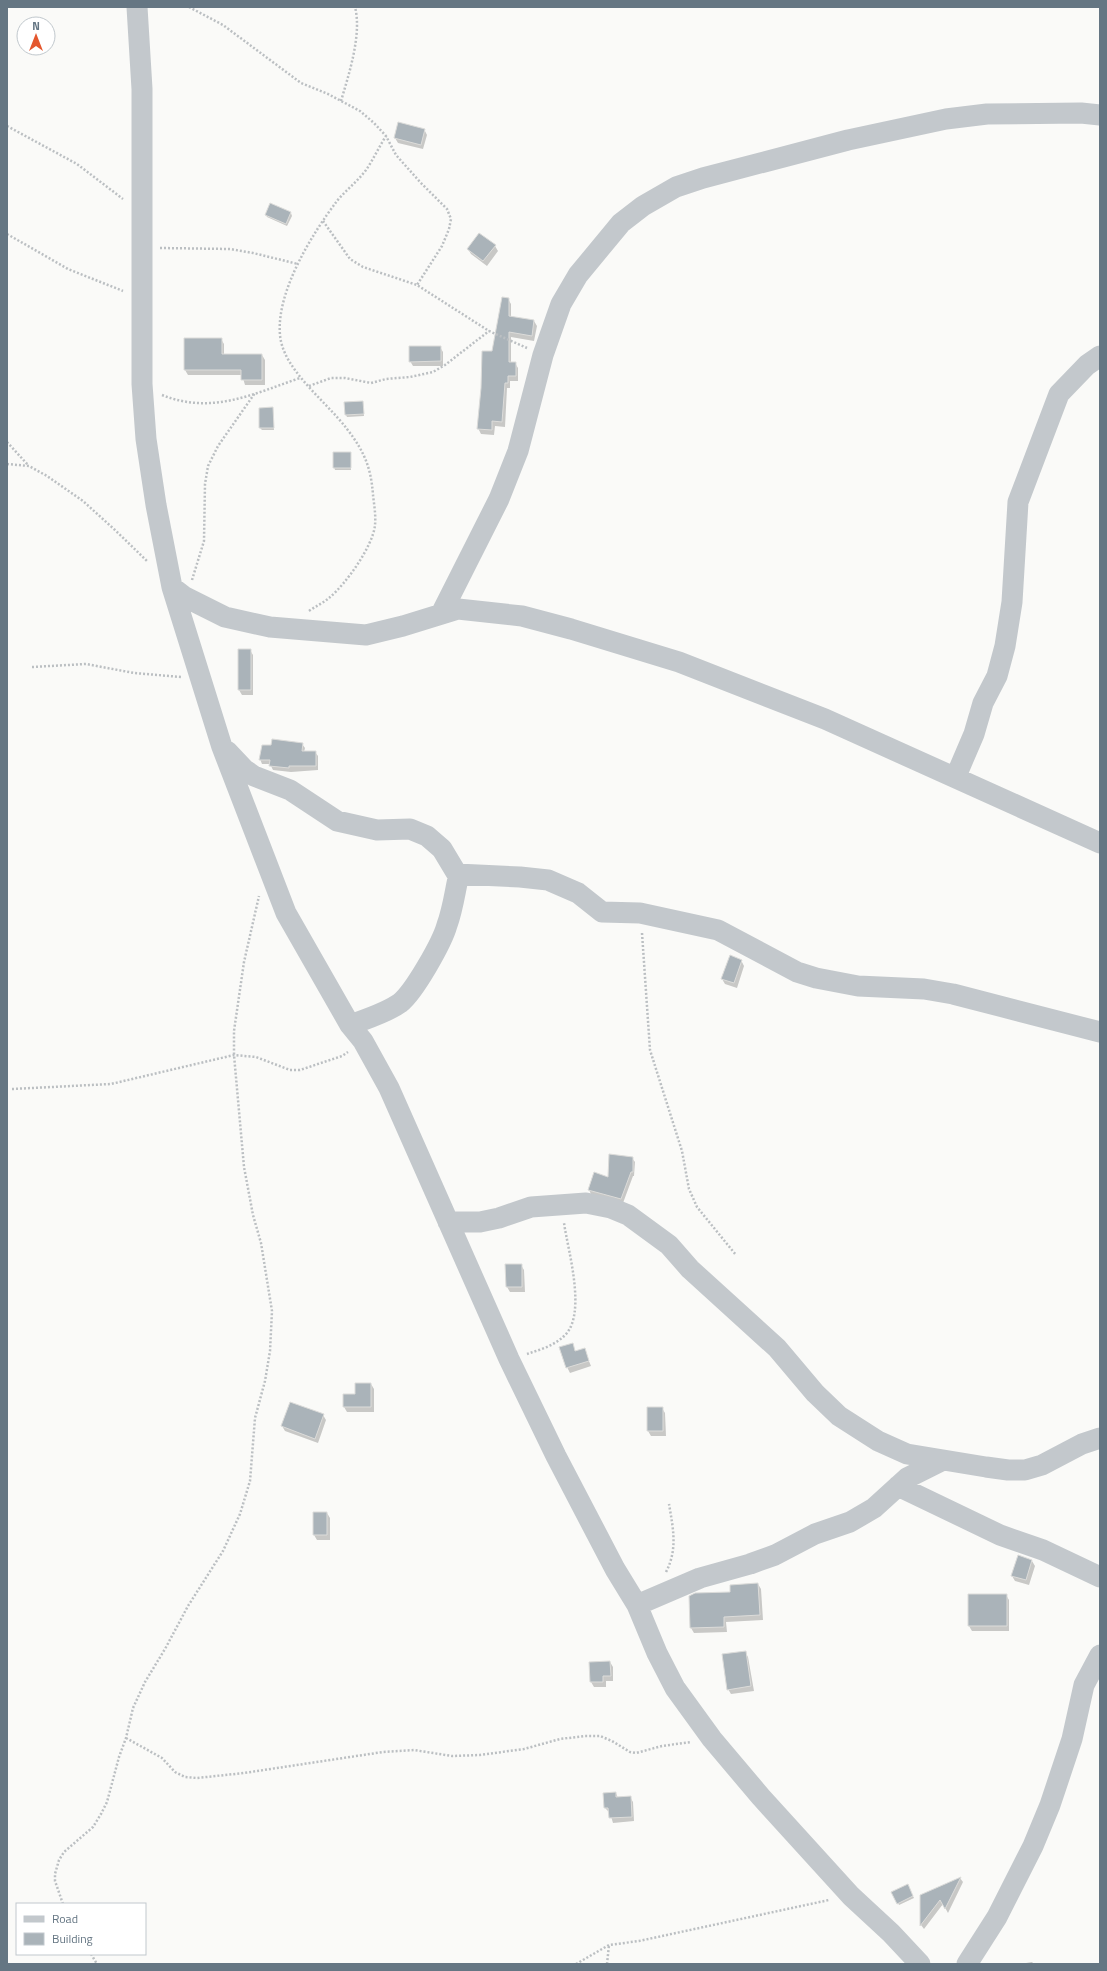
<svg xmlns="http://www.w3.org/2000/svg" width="1107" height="1971" viewBox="0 0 1107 1971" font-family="'Titillium Web',sans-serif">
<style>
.shadow{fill:#0003}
.building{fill:#aab3b9;stroke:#dcdcda}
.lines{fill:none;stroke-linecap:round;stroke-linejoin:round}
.path{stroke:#bbbfc2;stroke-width:2.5;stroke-dasharray:2 2;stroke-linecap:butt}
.minor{stroke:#c3c8cc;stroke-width:21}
</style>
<rect width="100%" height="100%" fill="#fafaf8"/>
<path class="shadow" d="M 424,129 L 427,135 L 423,149 L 398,143 L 395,138 Z
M 271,204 L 291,213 L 292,216 L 287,226 L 267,217 L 266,215 Z
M 495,246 L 498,251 L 487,266 L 471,254 L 468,249 Z
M 508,299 L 511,304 L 511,318 L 534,321 L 537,326 L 534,341 L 511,337 L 511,363 L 515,363 L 518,368 L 518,381 L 510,381 L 510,388 L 507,388 L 505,427 L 495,426 L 494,435 L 481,434 L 478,428 L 493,352 Z
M 185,339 L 221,339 L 224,344 L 224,355 L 262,355 L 265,360 L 265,385 L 245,385 L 242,375 L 188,375 L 185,370 Z
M 440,347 L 443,352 L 443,366 L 413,366 L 410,361 Z
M 363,405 L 364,416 L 347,417 L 346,415 Z
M 272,408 L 274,430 L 262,430 L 260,428 Z
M 350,453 L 351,470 L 335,470 L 334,467 Z
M 250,650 L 253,655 L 253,695 L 242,695 L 239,690 Z
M 302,744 L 305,748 L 304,752 L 315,752 L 318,756 L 318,770 L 291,772 L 273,770 L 270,764 L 262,764 L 260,759 Z
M 741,960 L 744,966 L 737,988 L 725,984 L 722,979 Z
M 610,1155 L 632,1158 L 635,1162 L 634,1176 L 633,1176 L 623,1203 L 591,1194 L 589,1190 L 609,1178 Z
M 506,1265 L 521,1265 L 524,1270 L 525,1292 L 510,1292 L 507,1287 Z
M 572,1344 L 576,1352 L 584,1349 L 591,1366 L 570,1373 L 567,1367 Z
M 371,1384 L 374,1389 L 374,1412 L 347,1412 L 344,1407 L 356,1395 Z
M 648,1408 L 662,1408 L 665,1413 L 666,1436 L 651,1436 L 648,1431 Z
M 323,1415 L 326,1420 L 318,1443 L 285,1431 L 282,1426 Z
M 327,1513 L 330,1518 L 330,1540 L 317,1540 L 314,1535 Z
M 1032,1561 L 1035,1566 L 1029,1585 L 1015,1581 L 1012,1576 Z
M 758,1584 L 761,1589 L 763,1620 L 726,1622 L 727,1632 L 694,1633 L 691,1628 L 690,1596 L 732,1593 Z
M 1006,1595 L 1009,1600 L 1009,1631 L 972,1631 L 969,1626 Z
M 745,1652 L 748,1657 L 754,1691 L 731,1694 L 728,1689 Z
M 610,1662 L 613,1667 L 613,1681 L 606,1681 L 606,1687 L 594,1687 L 591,1682 Z
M 616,1793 L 618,1798 L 630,1797 L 633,1802 L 634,1821 L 613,1823 L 610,1813 L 605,1808 Z
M 960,1878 L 963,1882 L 948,1913 L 943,1904 L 924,1929 L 921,1925 L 921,1896 Z
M 908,1886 L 914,1898 L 899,1905 L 893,1893 Z
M 1032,1962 L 1034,1964 L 1020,1964 Z"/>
<path class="building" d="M 398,122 L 425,129 L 421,145 L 394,138 Z
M 270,203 L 291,212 L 286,224 L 265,215 Z
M 479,233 L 496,245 L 483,261 L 467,249 Z
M 502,297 L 509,298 L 509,316 L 534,320 L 532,336 L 509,332 L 509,362 L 516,362 L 516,376 L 508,376 L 508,383 L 505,383 L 502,422 L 492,421 L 492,430 L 477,429 L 481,388 L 482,351 L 492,351 Z
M 184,338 L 222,338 L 222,354 L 262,354 L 262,380 L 241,380 L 241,370 L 184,370 Z
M 409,346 L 441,346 L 441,361 L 409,362 Z
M 363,401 L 364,414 L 345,415 L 344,402 Z
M 273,407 L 274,428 L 259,428 L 259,408 Z
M 333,452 L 351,452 L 351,468 L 333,468 Z
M 238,649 L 251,649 L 251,690 L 238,690 Z
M 272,739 L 303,743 L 302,751 L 316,751 L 316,766 L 289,766 L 289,768 L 269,766 L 270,760 L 259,760 L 262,745 L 271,745 Z
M 730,955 L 742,960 L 734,983 L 721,979 Z
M 609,1154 L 633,1157 L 633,1172 L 631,1172 L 621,1199 L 588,1190 L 594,1172 L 608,1177 Z
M 505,1264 L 522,1264 L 522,1287 L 506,1287 Z
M 573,1343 L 575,1351 L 585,1348 L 589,1361 L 566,1368 L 559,1347 Z
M 355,1383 L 371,1383 L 371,1407 L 343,1407 L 343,1394 L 355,1394 Z
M 290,1402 L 324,1414 L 315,1439 L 281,1426 Z
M 647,1407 L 663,1407 L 663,1431 L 647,1431 Z
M 313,1512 L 327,1512 L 327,1535 L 313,1535 Z
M 1018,1555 L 1032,1560 L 1026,1580 L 1011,1576 Z
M 758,1583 L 760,1615 L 724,1617 L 724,1627 L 690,1628 L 689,1596 L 695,1593 L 730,1592 L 730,1585 Z
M 968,1594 L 1007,1594 L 1007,1626 L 968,1626 Z
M 746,1651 L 751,1686 L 727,1690 L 722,1654 Z
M 610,1661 L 611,1676 L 603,1676 L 603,1682 L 590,1682 L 589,1662 Z
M 616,1792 L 616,1797 L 631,1796 L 632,1817 L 609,1818 L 608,1808 L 604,1808 L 603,1793 Z
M 961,1877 L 945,1909 L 940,1900 L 920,1926 L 920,1895 Z
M 908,1884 L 913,1896 L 897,1904 L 891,1892 Z"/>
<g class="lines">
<path class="path" d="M 189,7 L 223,25 L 301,83 L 328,94 L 360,111 L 374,123 L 386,136 L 396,155 L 420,182 L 447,209 L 451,219 L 449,229 L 442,246 L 417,285
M 341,101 C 349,74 362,34 355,7
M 7,126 L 77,164 L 123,199
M 323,221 L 350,259 L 363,267 L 417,285 L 489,331 L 527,348
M 7,234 L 68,269 L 123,291
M 160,248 L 230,249 L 253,253 L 298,264
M 309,386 L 331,378 L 345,378 L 371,383 L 386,379 L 410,377 L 433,372 L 445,365 L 489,331
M 162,395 C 212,415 253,394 300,378
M 7,442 L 28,465
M 7,464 L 29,466 L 47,476 L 83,501 L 115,530 L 147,561
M 192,580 L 204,541 L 205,484 L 208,466 L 218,446 L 255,393
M 309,611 C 316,606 323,603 329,598 C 346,584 373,546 375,525 C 376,515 374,504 373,495 C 371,467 364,451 347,429 C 326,401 283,370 280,335 C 276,292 312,234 337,201 C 346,190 357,182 366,170 C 373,160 379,147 386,136
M 32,667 L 86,664 L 134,673 L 181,677
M 642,933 L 650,1050 L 682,1151 L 689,1189 L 697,1207 L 736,1255
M 12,1089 L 111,1084 L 234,1055 L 256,1057 L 290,1070 L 300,1070 L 342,1056 L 348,1052
M 527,1354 C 539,1350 553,1346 563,1337 C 588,1317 568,1251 564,1223
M 666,1572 C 678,1549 673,1528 669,1504
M 126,1738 L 162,1758 L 175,1772 L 185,1777 L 197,1778 L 244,1773 L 383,1752 L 414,1750 L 452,1756 L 480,1755 L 524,1749 L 560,1739 L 585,1736 L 600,1736 L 612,1741 L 630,1752 L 636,1753 L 662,1746 L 691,1742
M 63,1904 L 55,1881 L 55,1874 L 59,1860 L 64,1852 L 93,1827 L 101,1814 L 107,1802 L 119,1757 L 126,1738 L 133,1708 L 145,1682 L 165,1649 L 188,1606 L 223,1551 L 240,1514 L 250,1481 L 255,1418 L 265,1381 L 270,1351 L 272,1311 L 261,1243 L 253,1215 L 244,1167 L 234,1055 L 234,1031 L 244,962 L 259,896
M 91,1954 L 97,1964
M 576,1964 L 609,1945 L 639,1941 L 829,1900
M 607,1964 L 609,1945"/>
<path class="minor" d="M 137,7 L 142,89 L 142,384 L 146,439 L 156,505 L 172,587 L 222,747 L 286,913 L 350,1025 L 363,1041 L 389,1088 L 509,1359 L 556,1456 L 615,1569 L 637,1605 L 657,1653 L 675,1688 L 712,1739 L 761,1797 L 851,1896 L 891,1933 L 920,1964
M 172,587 L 185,597 L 225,617 L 270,627 L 366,635 L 403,626 L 458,609 L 522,616 L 571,629 L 679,662 L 825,719 L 1100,843
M 442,612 L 499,499 L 518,451 L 543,355 L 561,304 L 578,275 L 621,223 L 643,206 L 676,187 L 703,178 L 848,140 L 946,119 L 987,114 L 1081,113 L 1100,115
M 227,751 L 244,769 L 254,776 L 290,790 L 337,821 L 377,830 L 410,829 L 427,836 L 442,849 L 457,874 L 520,877 L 548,880 L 578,893 L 602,912 L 640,913 L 718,930 L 797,972 L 816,978 L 858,986 L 924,989 L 953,994 L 1100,1032
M 956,776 L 974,734 L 983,703 L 997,676 L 1005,646 L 1012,602 L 1018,502 L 1059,394 L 1087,365 L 1100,356
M 350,1025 C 366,1019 386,1013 400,1003 C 414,992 442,943 447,925 C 453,909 455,891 459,874
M 448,1222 L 480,1222 L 499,1218 L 531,1207 L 586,1203 L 611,1208 L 628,1215 L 669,1245 L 690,1269 L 777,1348 L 815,1393 L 839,1416 L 878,1441 L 907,1454 L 986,1467 L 1008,1470 L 1025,1470 L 1042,1465 L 1082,1444 L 1100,1438
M 898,1486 L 1000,1535 L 1043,1550 L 1100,1577
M 637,1605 L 700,1578 L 750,1564 L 775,1555 L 815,1534 L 850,1522 L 874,1508 L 907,1478 L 941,1461
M 967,1964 L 997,1917 L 1033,1846 L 1050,1805 L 1072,1739 L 1084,1685 L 1100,1655"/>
</g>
<rect width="1107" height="1971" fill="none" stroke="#657683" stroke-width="16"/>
<rect x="16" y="1903" width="130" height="52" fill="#ffffff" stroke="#c1c8cd"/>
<rect x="24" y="1916" width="20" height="6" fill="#c3c8cc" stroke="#c1c8cd"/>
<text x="52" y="1923" font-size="12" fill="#657683">Road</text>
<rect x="24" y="1933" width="20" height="12" fill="#aab3b9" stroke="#c1c8cd"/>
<text x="52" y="1943" font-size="12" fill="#657683">Building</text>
<g transform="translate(36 36)"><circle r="19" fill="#ffffff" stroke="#c1c8cd"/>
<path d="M0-3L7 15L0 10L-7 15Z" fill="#e4572e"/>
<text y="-6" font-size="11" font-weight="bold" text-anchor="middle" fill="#657683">N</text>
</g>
</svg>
